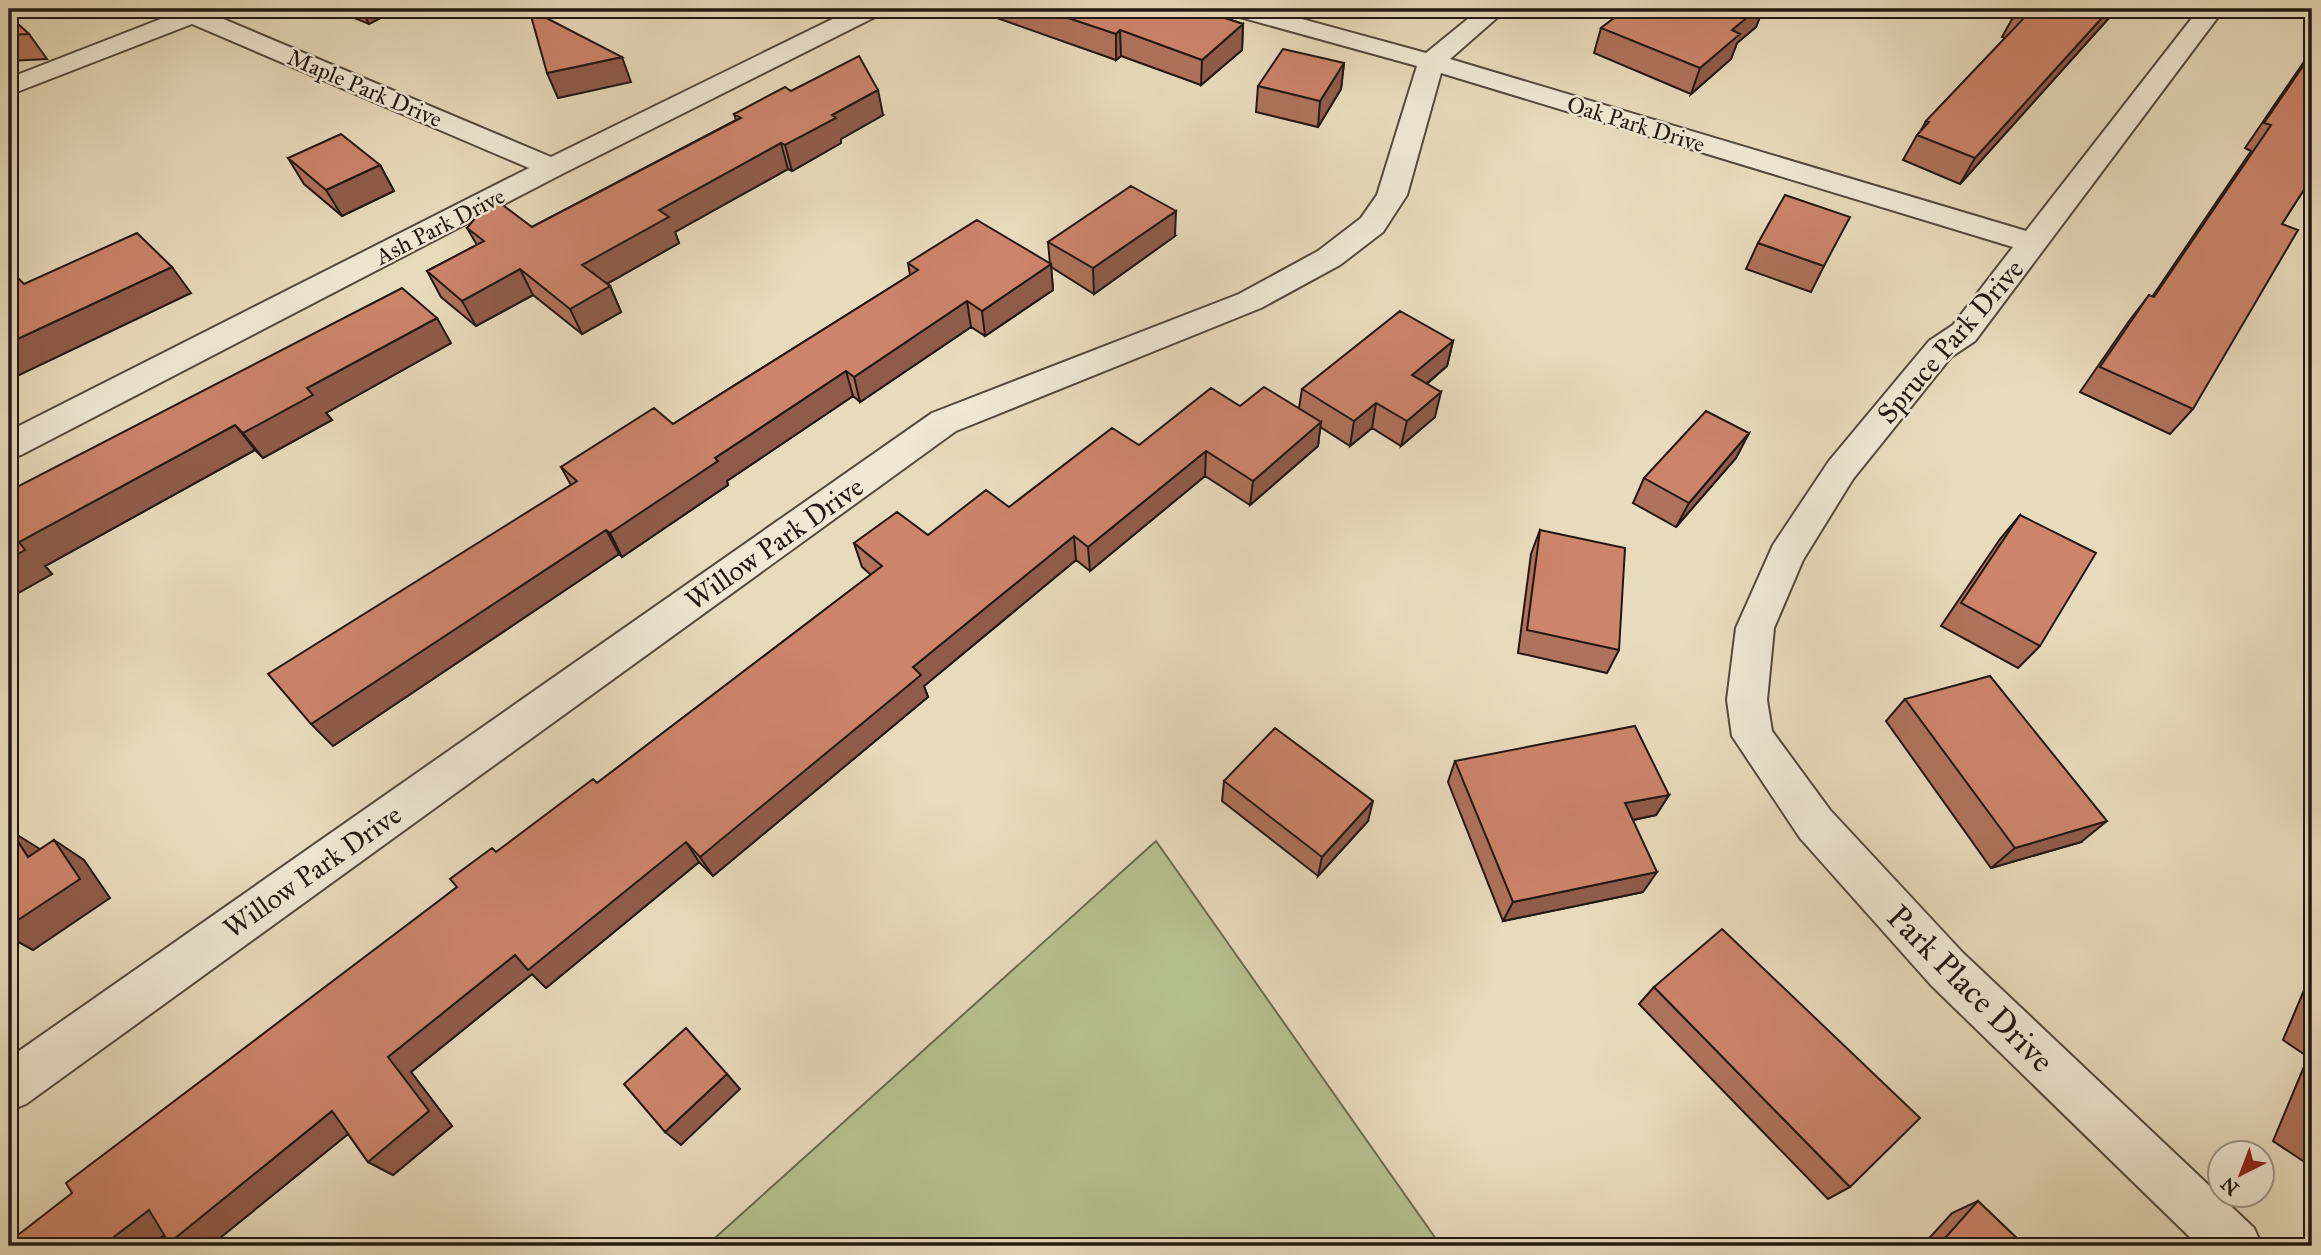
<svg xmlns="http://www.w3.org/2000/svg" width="2321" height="1255" viewBox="0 0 2321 1255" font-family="'IM FELL Great Primer',serif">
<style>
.green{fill:#b6c091;stroke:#6c6c51;stroke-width:2}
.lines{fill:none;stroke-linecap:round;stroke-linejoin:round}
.minor-casing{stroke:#54493c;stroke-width:4}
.minor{fill:#f0e8d4;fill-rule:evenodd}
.wall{fill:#af725c;stroke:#221811;stroke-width:2}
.shaded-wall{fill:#8f5c4b;stroke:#221811;stroke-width:2}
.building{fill:#cc846b;stroke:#221811;stroke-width:2}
.labels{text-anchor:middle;stroke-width:5;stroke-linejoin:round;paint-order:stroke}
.far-street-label{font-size:23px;fill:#221811;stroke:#f0e8d4}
.street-label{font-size:28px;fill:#221811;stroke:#f0e8d4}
.near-street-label{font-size:33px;fill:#221811;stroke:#f0e8d4}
</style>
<rect width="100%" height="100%" fill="#e8dbbd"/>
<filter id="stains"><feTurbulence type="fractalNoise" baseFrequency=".00286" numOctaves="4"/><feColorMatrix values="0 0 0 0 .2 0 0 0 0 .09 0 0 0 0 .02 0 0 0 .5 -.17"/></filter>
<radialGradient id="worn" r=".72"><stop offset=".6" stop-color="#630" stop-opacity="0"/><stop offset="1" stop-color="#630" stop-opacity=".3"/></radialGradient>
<path class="green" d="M 1156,841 L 1441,1246 L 706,1246 Z"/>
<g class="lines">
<g class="minor-casing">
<path id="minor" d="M 166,9 L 202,10 L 551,157 L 853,9 L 885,9 L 881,14 L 562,174 L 21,455 L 9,458 L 9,431 L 529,168 L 192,24 L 9,95 L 9,78 L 171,15 Z
M 1226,9 L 1265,9 L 1426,53 L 1480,9 L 1507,9 L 1450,59 L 2026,231 L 2199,9 L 2224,9 L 1975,341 L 1951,357 L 1853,479 L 1803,560 L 1774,628 L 1767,700 L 1772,731 L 1830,810 L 1963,953 L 2254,1228 L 2262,1246 L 2199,1246 L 1931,985 L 1800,838 L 1732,736 L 1727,700 L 1736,628 L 1773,545 L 1829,461 L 1929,341 L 1953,325 L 2013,247 L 1441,73 L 1407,195 L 1383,232 L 1340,265 L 1261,308 L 956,431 L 26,1104 L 9,1111 L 9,1058 L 932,413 L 1239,294 L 1318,251 L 1361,218 L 1377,195 L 1417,66 L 1229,14 Z"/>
</g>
<use href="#minor" class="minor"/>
</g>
<path class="wall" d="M 332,9 L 398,9 L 369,24 Z
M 996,9 L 1198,9 L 1243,24 L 1242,50 L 1201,85 L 1121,56 L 1116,60 L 997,18 Z
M 1626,9 L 1763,9 L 1756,27 L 1737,43 L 1731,59 L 1691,94 L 1594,53 L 1601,28 Z
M 2117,9 L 1960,184 L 1903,160 L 1917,135 L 1921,130 L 1926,121 L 2005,38 L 2002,37 L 2016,12 Z
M 9,16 L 29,34 L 47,59 L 9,61 Z
M 2312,37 L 2312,50 L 2305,47 Z
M 2312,50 L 2312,177 L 2282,224 L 2193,409 L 2170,434 L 2080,392 L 2129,321 L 2149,295 L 2152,297 L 2251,151 L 2245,148 Z
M 1344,63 L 1341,89 L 1318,127 L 1256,112 L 1258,86 Z
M 791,91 L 883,115 L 841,139 L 841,143 L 792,171 L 788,169 L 675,232 L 679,243 L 607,284 L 610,286 L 621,312 L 582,334 L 533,295 L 476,326 L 441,297 L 427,271 L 477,245 L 467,228 L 532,227 L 736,120 L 734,114 Z
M 288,158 L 380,165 L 394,191 L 342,216 L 304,184 Z
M 1175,236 L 1094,294 L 1051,267 L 1053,290 L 985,336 L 971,327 L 860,402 L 853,396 L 727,481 L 728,485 L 622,557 L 619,554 L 333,746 L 571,485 L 561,467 L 673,424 L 910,275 L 908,263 L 1050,264 L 1048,242 Z
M 1758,243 L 1824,266 L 1811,292 L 1746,269 Z
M 1453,341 L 1447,366 L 1427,384 L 1435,417 L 1401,446 L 1372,428 L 1350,446 L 1320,427 L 1318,446 L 1250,505 L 1205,476 L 1090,571 L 1076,560 L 924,686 L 928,697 L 713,876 L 699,862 L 546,988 L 532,974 L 411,1072 L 452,1126 L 393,1175 L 368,1162 L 348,1134 L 210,1246 L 180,1246 L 164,1235 L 150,1246 L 72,1193 L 457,887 L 496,852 L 597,783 L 871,575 L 862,567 L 854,543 L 928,535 L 1009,507 L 1139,445 L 1240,406 L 1299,408 L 1302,389 Z
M 451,343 L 326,413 L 332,420 L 263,458 L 255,450 L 45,566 L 52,574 L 9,598 L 9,491 Z
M 1749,433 L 1736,458 L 1676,527 L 1633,503 L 1644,478 Z
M 2020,515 L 2040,646 L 2018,668 L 1941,626 L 2000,539 Z
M 1540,530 L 1619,650 L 1607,673 L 1518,653 L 1531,554 Z
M 1905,699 L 2081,842 L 1991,868 L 1886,721 Z
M 1455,761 L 1669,795 L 1656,815 L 1633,820 L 1643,892 L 1503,921 L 1448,782 Z
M 1224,781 L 1368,821 L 1318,876 L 1222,801 Z
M 2312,975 L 2312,1167 L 2273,1141 L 2308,1057 L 2283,1040 L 2310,976 Z
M 1654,987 L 1850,1187 L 1828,1199 L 1639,1004 Z
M 1978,1201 L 2025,1246 L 1922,1246 L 1952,1213 Z"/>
<path class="shaded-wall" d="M 361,9 L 398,9 L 369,24 Z
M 1757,9 L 1763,9 L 1756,27 L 1737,43 L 1731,59 L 1691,94 L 1700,68 L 1732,30 Z
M 2110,9 L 2117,9 L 1960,184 L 1975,158 Z
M 1243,24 L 1242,50 L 1201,85 L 1202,60 Z
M 1120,30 L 1121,56 L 1116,60 L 1116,34 Z
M 622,57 L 631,82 L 558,98 L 547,73 Z
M 1344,63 L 1341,89 L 1318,127 L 1320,101 Z
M 878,90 L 883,115 L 841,139 L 841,143 L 792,171 L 785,145 L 832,115 Z
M 781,143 L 788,169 L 675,232 L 679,243 L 594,291 L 582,265 L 659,210 Z
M 380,165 L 394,191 L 342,216 L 326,190 Z
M 1176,211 L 1175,236 L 1094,294 L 1093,268 Z
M 1051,264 L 1053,290 L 985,336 L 982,311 Z
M 172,267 L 191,293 L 9,380 L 9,343 Z
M 520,269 L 533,295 L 476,326 L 462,301 Z
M 610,286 L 621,312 L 582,334 L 570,309 Z
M 967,301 L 971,327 L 860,402 L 854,377 Z
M 437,318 L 451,343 L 326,413 L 332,420 L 263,458 L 243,433 L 307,388 Z
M 1453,341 L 1447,366 L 1407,400 L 1412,375 Z
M 846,371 L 853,396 L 727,481 L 728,485 L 622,557 L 610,533 L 715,458 Z
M 1441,392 L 1435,417 L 1401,446 L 1407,421 Z
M 1376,403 L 1372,428 L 1350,446 L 1354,421 Z
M 1321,422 L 1318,446 L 1250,505 L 1253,481 Z
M 235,425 L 255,450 L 45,566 L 52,574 L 9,598 L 9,559 L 19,542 Z
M 1749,433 L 1736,458 L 1676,527 L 1689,503 Z
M 1206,451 L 1205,476 L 1090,571 L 1088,547 Z
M 606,530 L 619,554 L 333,746 L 311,724 Z
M 1074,536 L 1076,560 L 924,686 L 928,697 L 713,876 L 700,857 L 913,667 Z
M 1669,795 L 1656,815 L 1613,824 L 1625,803 Z
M 1373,801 L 1368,821 L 1318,876 L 1322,857 Z
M 2107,821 L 2081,842 L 1991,868 L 2015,848 Z
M 11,831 L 43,851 L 28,857 Z
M 54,840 L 84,860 L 110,898 L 33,950 L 9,937 L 9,926 Z
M 686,842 L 699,862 L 546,988 L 532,974 L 411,1072 L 452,1126 L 393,1175 L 368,1162 L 388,1057 L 515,955 Z
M 1657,872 L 1643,892 L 1503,921 L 1513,902 Z
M 727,1074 L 740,1089 L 681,1145 L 665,1132 Z
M 332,1111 L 358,1126 L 210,1246 L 180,1246 L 169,1243 Z
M 149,1210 L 182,1221 L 150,1246 L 102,1246 Z"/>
<path class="building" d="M 529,9 L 622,57 L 547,73 Z
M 1041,9 L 1198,9 L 1243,24 L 1202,60 L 1120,30 L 1116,34 Z
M 1626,9 L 1757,9 L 1732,30 L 1740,34 L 1700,68 L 1601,28 Z
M 2019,9 L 2110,9 L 1975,158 L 1917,135 L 1929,122 L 1926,121 L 2026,16 L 2016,12 Z
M 9,16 L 29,34 L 9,35 Z
M 1283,49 L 1344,63 L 1320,101 L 1258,86 Z
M 2312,53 L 2312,177 L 2282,224 L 2298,230 L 2193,409 L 2100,367 L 2149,295 L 2154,297 L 2271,125 L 2264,123 Z
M 859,56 L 878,90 L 832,115 L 836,118 L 785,145 L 781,143 L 659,210 L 669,217 L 582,265 L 610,286 L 570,309 L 520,269 L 462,301 L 427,271 L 484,241 L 467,228 L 492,197 L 532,227 L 741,118 L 734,114 L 785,87 L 791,91 Z
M 341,134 L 380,165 L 326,190 L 288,158 Z
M 1131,186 L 1176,211 L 1093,268 L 1048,242 Z
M 1785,195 L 1850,217 L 1824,266 L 1758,243 Z
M 977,220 L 1051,264 L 982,311 L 967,301 L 854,377 L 846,371 L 715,458 L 718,461 L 610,533 L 606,530 L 311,724 L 268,674 L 577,481 L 561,467 L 654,408 L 673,424 L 918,270 L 908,263 Z
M 137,233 L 172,267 L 9,343 L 9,284 L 19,279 L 24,284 Z
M 402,288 L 437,318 L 307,388 L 313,395 L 243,433 L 235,425 L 19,542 L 25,550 L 9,559 L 9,491 Z
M 1400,311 L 1453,341 L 1412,375 L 1441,392 L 1407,421 L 1376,403 L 1354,421 L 1302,389 Z
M 1264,387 L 1321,422 L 1253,481 L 1206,451 L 1088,547 L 1074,536 L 913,667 L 921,675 L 700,857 L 686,842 L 528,970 L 515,955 L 388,1057 L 429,1111 L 368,1162 L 332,1111 L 169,1243 L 149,1210 L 102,1246 L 9,1246 L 9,1242 L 72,1193 L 66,1183 L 457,887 L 450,879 L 492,848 L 496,852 L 593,779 L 597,783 L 882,566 L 854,543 L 897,512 L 928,535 L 986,490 L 1009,507 L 1112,428 L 1139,445 L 1211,388 L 1240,406 Z
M 1706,411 L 1749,433 L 1689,503 L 1644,478 Z
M 2020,515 L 2096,553 L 2040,646 L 1961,603 Z
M 1540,530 L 1625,548 L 1619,650 L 1527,630 Z
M 1990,676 L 2107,821 L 2015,848 L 1905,699 Z
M 1635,726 L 1669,795 L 1625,803 L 1657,872 L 1513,902 L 1455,761 Z
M 1275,728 L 1373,801 L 1322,857 L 1224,781 Z
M 11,831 L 28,857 L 54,840 L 80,879 L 9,926 L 9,832 Z
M 1722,929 L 1920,1118 L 1850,1187 L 1654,987 Z
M 686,1028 L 727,1074 L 665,1132 L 624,1084 Z
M 2312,1119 L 2312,1129 L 2309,1127 Z
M 1978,1201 L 2025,1246 L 1938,1246 Z"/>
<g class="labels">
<g class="far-street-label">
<text transform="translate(365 88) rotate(23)" y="8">Maple Park Drive</text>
<text transform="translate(1636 124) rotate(17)" y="8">Oak Park Drive</text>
<text transform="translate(440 226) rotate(-27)" y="8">Ash Park Drive</text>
</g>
<g class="street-label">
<text transform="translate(1950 341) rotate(-49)" y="10">Spruce Park Drive</text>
<text transform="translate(774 543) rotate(-35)" y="10">Willow Park Drive</text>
<text transform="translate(312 871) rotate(-35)" y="10">Willow Park Drive</text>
</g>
<g class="near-street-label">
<text transform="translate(1971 988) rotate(45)" y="12">Park Place Drive</text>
</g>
</g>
<rect width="2321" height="1255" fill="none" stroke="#e8dbbd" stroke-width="35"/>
<rect x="10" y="10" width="2300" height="1234" fill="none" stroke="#221811" stroke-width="3.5"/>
<rect x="18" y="18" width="2286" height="1220" fill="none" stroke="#221811" stroke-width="2"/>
<g transform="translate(2241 1174) rotate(222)"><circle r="33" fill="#f0e8d4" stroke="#9e9586" stroke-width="2"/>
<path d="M0-5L12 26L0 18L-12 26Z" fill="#8f2418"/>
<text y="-10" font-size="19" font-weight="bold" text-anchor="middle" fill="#221811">N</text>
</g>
<rect width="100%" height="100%" filter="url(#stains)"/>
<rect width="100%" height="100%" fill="url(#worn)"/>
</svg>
